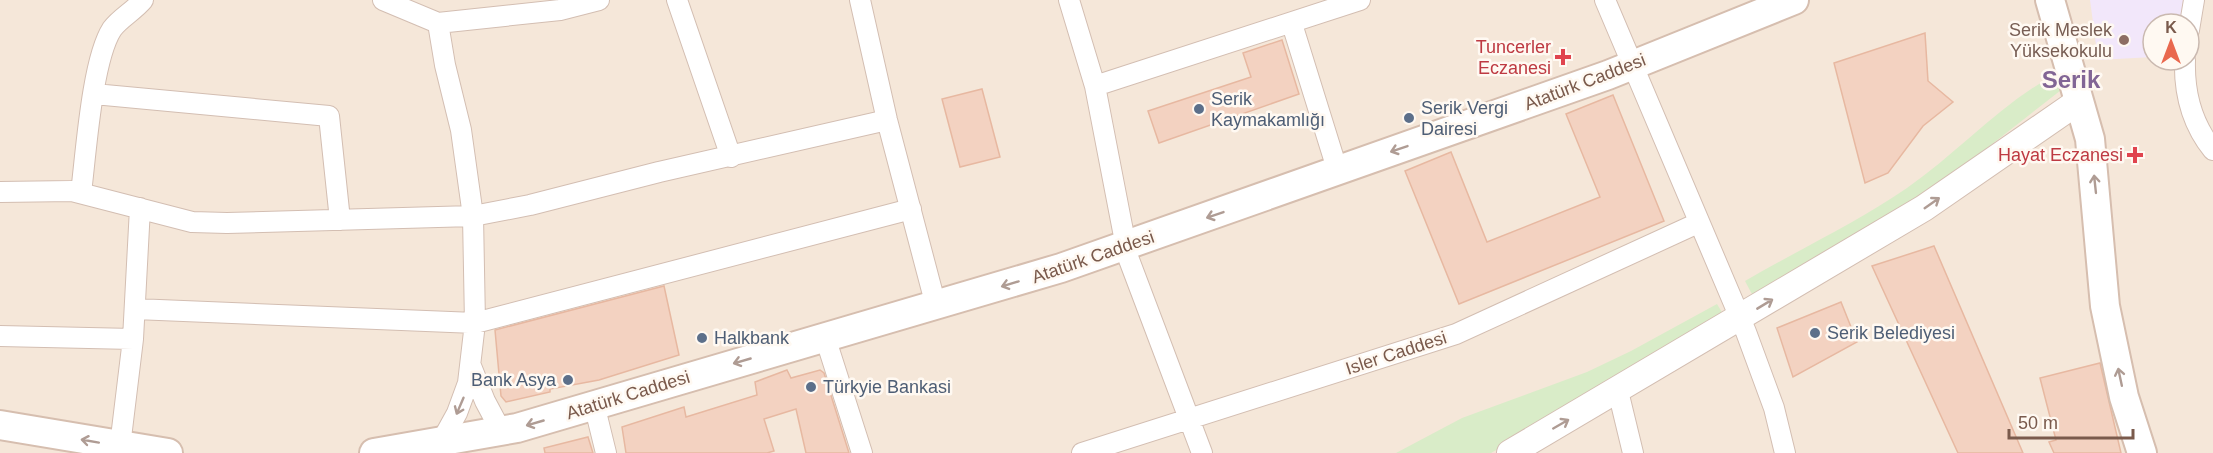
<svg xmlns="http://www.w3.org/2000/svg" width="2213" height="453" viewBox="0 0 2213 453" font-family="Arial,sans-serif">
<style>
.residential{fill:#f5e7d9;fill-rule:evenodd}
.education{fill:#f2e7fa}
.green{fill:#d9ecc8}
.building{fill:#f3d2c1;stroke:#e7b8a1;stroke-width:1.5}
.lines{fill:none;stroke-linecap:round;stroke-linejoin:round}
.minor-casing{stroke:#d3beb2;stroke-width:22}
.tertiary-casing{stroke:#d3beb2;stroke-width:28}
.secondary-casing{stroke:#d6beaf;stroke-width:32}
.minor{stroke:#fff;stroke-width:20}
.tertiary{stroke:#fff;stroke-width:26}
.secondary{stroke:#fff;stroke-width:28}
.oneway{stroke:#af9c94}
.education-dot{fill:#8d6e63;stroke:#fff9f2;stroke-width:2}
.health-dot{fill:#e0444e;stroke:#fff9f2;stroke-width:2}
.service-dot{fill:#5c6f8a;stroke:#fff9f2;stroke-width:2}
.labels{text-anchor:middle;stroke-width:5;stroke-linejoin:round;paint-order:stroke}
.education-label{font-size:18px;fill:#785e54;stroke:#fff9f2;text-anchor:end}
.health-label{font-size:18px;fill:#be3a42;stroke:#fff9f2;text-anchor:end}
.street-label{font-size:18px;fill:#7a5a4c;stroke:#fff9f2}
.service-label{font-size:18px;fill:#4e5e75;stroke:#fff9f2;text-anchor:start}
.district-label{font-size:24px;font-weight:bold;fill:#826595;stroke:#fff9f2}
</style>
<rect width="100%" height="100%" fill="#fdf5eb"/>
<path class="residential" d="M 0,0 L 2213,0 L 2213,453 L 0,453 ZM 2153,24 L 2189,24 L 2189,60 L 2153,60 Z"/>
<path class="education" d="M 2090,0 L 2191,0 L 2187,24 L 2153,24 L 2153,57 L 2098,60 Z"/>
<path class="green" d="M 2056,74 L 2065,87 L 1922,199 L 1754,298 L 1745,281 C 1798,250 1856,223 1907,188 C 1959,152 2000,104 2056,74 Z
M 1717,304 L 1726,319 L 1491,453 L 1396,453 L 1462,418 L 1587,372 L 1631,351 Z"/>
<path class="building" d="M 1925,33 L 1928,81 L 1953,102 L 1923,126 L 1888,173 L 1865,183 L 1834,63 Z
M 1282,40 L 1299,94 L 1159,143 L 1148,111 L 1251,77 L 1243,53 Z
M 982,89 L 1000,157 L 960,167 L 942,99 Z
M 1613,95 L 1664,221 L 1459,304 L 1405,171 L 1451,152 L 1487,242 L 1600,197 L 1566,114 Z
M 1934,246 L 2023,453 L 1958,453 L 1872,266 Z
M 664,286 L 679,355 L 599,380 L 550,389 L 550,392 L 506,402 L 501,396 L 495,330 Z
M 1841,302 L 1857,342 L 1793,377 L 1777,328 Z
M 2100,363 L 2121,453 L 2054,453 L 2049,442 L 2056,440 L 2040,378 Z
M 787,370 L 791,378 L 820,370 L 824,373 L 849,453 L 806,453 L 796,409 L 764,419 L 774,451 L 767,453 L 626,453 L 622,427 L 684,407 L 686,417 L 757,395 L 755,382 Z
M 588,437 L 593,453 L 545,453 L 544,448 Z"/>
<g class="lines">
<g class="minor-casing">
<path id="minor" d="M 383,0 L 438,23 L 560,10 L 599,0
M 677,0 L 731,157
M 860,0 L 887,120 L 936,306
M 1069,0 L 1095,86 L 1128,257 L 1202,453
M 1605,0 L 1746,332 L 1774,408 L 1785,453
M 438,23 L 445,65 L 461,130 L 473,216 L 475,323 L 468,383 L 457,413 L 441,442
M 1292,24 L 1338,172
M 2189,30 L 2194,0
M 2185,60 C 2184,92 2192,124 2213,150
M 1095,86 L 1360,0
M 94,94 L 329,116 L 340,220
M 0,192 L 72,191 L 192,222 L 227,223 L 473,216 L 530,205 L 659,172 L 887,120
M 81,193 C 86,153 92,60 112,29 C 120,18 134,11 143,0
M 135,309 L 475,323 L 911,209
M 0,336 L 133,339
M 825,337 L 862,453
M 471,366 L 485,401 L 501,431
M 1618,391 L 1633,453
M 594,404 L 606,453
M 120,446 L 133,339 L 140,208
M 1082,453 L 1456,334 L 1698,223"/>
</g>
<g class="tertiary-casing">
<path id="tertiary" d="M 1510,453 L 1924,208 L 2079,101"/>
</g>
<g class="secondary-casing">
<path id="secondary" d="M 2050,0 L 2090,139 L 2105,306 L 2124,397 L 2142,453
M 0,425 L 168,453
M 374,453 L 517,428 L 1061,268 L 1608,75 L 1794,0"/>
</g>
<use href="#minor" class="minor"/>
<use href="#tertiary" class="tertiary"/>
<use href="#secondary" class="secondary"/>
</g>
<defs><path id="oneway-shaft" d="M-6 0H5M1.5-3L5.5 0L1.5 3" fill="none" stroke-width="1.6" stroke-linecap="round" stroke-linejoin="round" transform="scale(1.5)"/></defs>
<g class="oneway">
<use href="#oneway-shaft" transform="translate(1399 149) rotate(161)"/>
<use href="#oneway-shaft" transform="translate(2095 184) rotate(-96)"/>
<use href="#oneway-shaft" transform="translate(1932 203) rotate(-35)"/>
<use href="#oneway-shaft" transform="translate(1215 215) rotate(161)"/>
<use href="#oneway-shaft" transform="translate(1010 284) rotate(163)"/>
<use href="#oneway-shaft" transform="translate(1765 304) rotate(-31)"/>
<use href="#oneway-shaft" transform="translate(742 361) rotate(164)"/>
<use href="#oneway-shaft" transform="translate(2120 377) rotate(-102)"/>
<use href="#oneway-shaft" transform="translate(460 406) rotate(113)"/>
<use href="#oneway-shaft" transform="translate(535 423) rotate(164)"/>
<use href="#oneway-shaft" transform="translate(1561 424) rotate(-30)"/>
<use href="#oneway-shaft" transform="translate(90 441) rotate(-170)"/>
</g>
<circle class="education-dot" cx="2124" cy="40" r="6"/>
<g class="health-dot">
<path d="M1560 48h6v6h6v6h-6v6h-6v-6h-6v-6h6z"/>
<path d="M2132 146h6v6h6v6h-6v6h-6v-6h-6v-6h6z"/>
</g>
<g class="service-dot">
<circle cx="1199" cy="109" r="6"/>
<circle cx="1409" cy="118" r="6"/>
<circle cx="1815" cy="333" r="6"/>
<circle cx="702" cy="338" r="6"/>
<circle cx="568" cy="380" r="6"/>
<circle cx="811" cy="387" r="6"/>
</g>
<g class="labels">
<g class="education-label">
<text x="2112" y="36">Serik Meslek<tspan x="2112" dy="21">Yüksekokulu</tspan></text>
</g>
<g class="health-label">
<text x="1551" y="53">Tuncerler<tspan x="1551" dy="21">Eczanesi</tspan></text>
<text x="2123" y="161">Hayat Eczanesi</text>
</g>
<g class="street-label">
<text transform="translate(1585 82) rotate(-21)" y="6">Atatürk Caddesi</text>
<text transform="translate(1093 257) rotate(-19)" y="6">Atatürk Caddesi</text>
<text transform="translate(1396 353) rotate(-18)" y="6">Isler Caddesi</text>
<text transform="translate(628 395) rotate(-17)" y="6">Atatürk Caddesi</text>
</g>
<g class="service-label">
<text x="1211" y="105">Serik<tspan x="1211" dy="21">Kaymakamlığı</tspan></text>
<text x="1421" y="114">Serik Vergi<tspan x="1421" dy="21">Dairesi</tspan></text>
<text x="1827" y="339">Serik Belediyesi</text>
<text x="714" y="344">Halkbank</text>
<text x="556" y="386" text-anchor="end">Bank Asya</text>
<text x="823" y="393">Türkyie Bankasi</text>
</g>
<g class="district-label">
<text x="2071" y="88">Serik</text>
</g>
</g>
<g transform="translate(2171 42)"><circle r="28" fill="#fff9f2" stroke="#cab9b0" stroke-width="1.5"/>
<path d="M0-4.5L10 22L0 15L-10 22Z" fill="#e9684e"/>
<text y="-9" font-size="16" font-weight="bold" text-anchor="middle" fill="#7a5a4c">K</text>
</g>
<path d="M2009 429v9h124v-9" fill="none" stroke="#7a5a4c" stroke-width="3"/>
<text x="2018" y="429" font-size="18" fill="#7a5a4c" stroke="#fff9f2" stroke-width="4.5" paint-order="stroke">50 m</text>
</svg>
